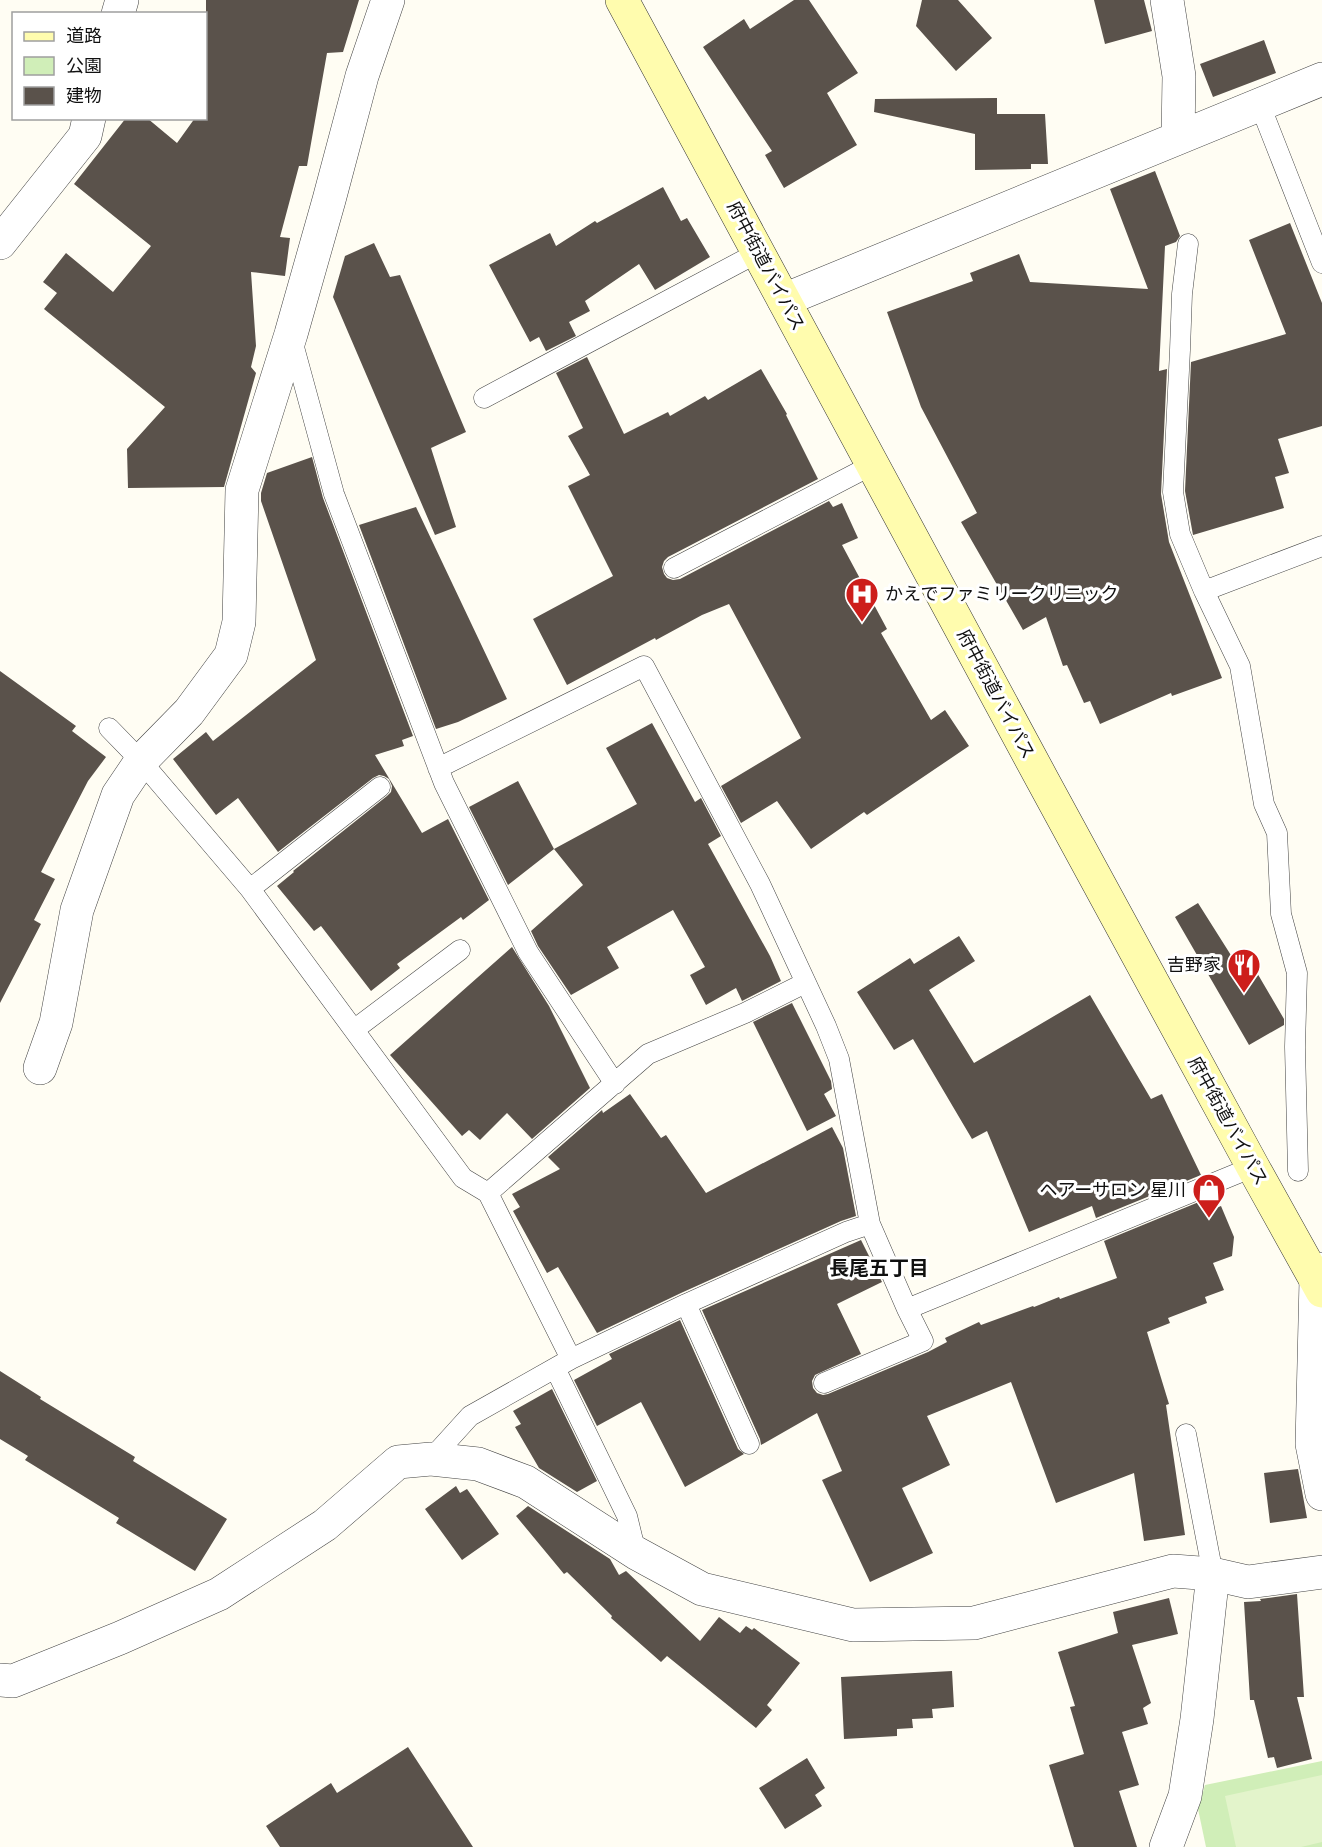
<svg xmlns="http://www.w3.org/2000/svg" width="1322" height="1847" viewBox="0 0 1322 1847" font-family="Georgia,'Noto Sans JP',serif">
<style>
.green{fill:#d0eeb8}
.pitch{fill:#e3f4cb}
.building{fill:#5a524b}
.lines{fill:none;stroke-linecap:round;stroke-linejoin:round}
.lane-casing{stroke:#434343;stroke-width:21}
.street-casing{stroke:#434343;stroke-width:34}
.secondary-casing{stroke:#323232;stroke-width:34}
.lane{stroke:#fff;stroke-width:20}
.street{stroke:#fff;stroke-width:33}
.secondary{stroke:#fffcae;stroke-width:33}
.labels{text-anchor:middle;stroke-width:6;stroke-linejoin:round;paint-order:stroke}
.street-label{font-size:18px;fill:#101010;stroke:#fff}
.poi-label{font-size:18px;fill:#101010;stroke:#fff;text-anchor:end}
.neighbourhood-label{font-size:20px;font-weight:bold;fill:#101010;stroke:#fff}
</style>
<rect width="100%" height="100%" fill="#fffdf3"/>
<path class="green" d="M 1322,1761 L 1322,1847 L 1206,1847 L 1198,1809 L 1205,1785 Z"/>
<path class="pitch" d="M 1322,1775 L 1322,1842 L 1301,1847 L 1236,1847 L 1225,1796 Z"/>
<path class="building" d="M 206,0 L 359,0 L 343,52 L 327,53 L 307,166 L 299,166 L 280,237 L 290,238 L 285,276 L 251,272 L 256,346 L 251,367 L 256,373 L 224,487 L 128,488 L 127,449 L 165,407 L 44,309 L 57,293 L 43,282 L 66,253 L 113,292 L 151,246 L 74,184 L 126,118 L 147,118 L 177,143 L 195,118 L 206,118 Z
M 794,0 L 809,0 L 858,73 L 827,93 L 857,145 L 784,188 L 765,155 L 772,151 L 703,47 L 744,19 L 750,29 Z
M 922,0 L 958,0 L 992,38 L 956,71 L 916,26 Z
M 1094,0 L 1144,0 L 1152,31 L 1105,44 Z
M 1264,40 L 1276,73 L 1213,97 L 1200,64 Z
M 997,98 L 997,114 L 1045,114 L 1048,164 L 1031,164 L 1031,169 L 975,170 L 975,134 L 874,112 L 875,99 Z
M 1155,171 L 1180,236 L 1176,242 L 1165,246 L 1159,371 L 1167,369 L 1161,494 L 1169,542 L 1222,678 L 1172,696 L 1171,693 L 1100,724 L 1090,701 L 1084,703 L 1067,665 L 1063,666 L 1046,617 L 1023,630 L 961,522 L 977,513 L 921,407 L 887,312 L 973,281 L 970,273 L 1019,254 L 1030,282 L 1148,289 L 1110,189 Z
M 663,187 L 681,221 L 687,218 L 710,257 L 655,290 L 639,264 L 585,301 L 590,311 L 569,322 L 576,336 L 546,351 L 539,337 L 530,342 L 489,265 L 550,233 L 556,246 L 595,221 L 597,223 Z
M 1290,223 L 1322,303 L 1322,426 L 1278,439 L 1289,473 L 1275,477 L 1284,508 L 1193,535 L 1185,491 L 1191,362 L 1286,334 L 1249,240 Z
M 374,243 L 390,277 L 400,275 L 466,432 L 431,448 L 456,527 L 435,535 L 333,297 L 345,256 Z
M 587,357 L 624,434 L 668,412 L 670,416 L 705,396 L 708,400 L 761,369 L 787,414 L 786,415 L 818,479 L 668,557 L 664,561 L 662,567 L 664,574 L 667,578 L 673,580 L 680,579 L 829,501 L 833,507 L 842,503 L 858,538 L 842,545 L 887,629 L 881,633 L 931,720 L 945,710 L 969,746 L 867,815 L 864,812 L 811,849 L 777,801 L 741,823 L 721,786 L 801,738 L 729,604 L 702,615 L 656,640 L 655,638 L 567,685 L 533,619 L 613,576 L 568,486 L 590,475 L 568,436 L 583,428 L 556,373 Z
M 312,457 L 323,498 L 413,736 L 402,740 L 404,746 L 375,755 L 422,833 L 448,819 L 489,900 L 463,920 L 461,917 L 397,964 L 400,968 L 371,991 L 321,926 L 314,931 L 277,886 L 294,872 L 293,871 L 387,796 L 391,792 L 392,786 L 389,779 L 384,776 L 379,775 L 373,778 L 278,852 L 238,798 L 216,815 L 173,759 L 206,732 L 213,741 L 316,660 L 261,501 L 261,493 L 267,473 Z
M 416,507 L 507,699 L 458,722 L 436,729 L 359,525 Z
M 0,671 L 76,726 L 72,731 L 106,757 L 88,781 L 41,872 L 55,879 L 34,920 L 41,924 L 0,1003 Z
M 652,723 L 695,802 L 701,798 L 721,836 L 708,844 L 770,956 L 781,981 L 742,1001 L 736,988 L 706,1005 L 690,975 L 705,967 L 673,910 L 607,947 L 619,968 L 571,995 L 538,946 L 531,931 L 583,885 L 554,849 L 508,885 L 469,807 L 518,781 L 554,849 L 637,804 L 606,748 Z
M 1198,903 L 1234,960 L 1246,954 L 1284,1019 L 1284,1025 L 1249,1045 L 1175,917 Z
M 959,936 L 975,961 L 929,990 L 974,1063 L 1090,995 L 1151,1099 L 1162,1094 L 1201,1175 L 1096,1218 L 1092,1206 L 1029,1232 L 987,1131 L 972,1139 L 913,1039 L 894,1050 L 857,992 L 910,958 L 914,964 Z
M 512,947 L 549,1006 L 590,1088 L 532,1139 L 507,1113 L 480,1140 L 469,1130 L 462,1136 L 390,1055 Z
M 792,1003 L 831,1081 L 832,1089 L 824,1094 L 836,1116 L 807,1131 L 753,1022 Z
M 630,1094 L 661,1138 L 666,1135 L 706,1193 L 832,1127 L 843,1148 L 856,1216 L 841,1221 L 681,1293 L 597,1333 L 558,1267 L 547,1273 L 513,1211 L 520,1207 L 512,1194 L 560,1169 L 548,1157 L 602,1110 L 603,1113 Z
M 1211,1197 L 1216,1208 L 1221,1206 L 1234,1237 L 1232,1256 L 1213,1263 L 1224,1290 L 1205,1297 L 1207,1303 L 1168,1318 L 1170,1323 L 1147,1332 L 1169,1404 L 1166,1405 L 1185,1535 L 1144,1541 L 1134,1473 L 1056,1503 L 1011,1382 L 927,1416 L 950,1465 L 902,1488 L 933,1553 L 870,1582 L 822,1480 L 842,1471 L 817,1413 L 761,1445 L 760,1439 L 702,1310 L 861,1240 L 882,1282 L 837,1304 L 861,1354 L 815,1375 L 812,1381 L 813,1388 L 817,1393 L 823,1395 L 828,1394 L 928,1352 L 947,1342 L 945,1338 L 979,1322 L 981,1325 L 1033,1306 L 1034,1307 L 1059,1297 L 1060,1299 L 1117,1278 L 1104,1241 Z
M 680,1320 L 738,1449 L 744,1454 L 685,1487 L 641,1402 L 597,1426 L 574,1380 L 612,1359 L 609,1354 Z
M 0,1371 L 41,1397 L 40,1399 L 135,1457 L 133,1461 L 227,1519 L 195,1571 L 116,1523 L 119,1518 L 25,1460 L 28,1456 L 0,1439 Z
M 552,1389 L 597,1481 L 577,1492 L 539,1468 L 515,1427 L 521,1424 L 513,1411 Z
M 1298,1469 L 1307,1518 L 1270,1523 L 1264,1473 Z
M 456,1486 L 460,1493 L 467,1489 L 499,1534 L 462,1560 L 425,1509 Z
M 528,1506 L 610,1559 L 619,1575 L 626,1571 L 700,1641 L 719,1617 L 740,1633 L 746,1626 L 752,1630 L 754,1628 L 800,1663 L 767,1705 L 772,1710 L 756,1728 L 667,1656 L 661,1662 L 611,1618 L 612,1616 L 567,1572 L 564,1574 L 516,1516 Z
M 1297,1594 L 1304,1697 L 1297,1697 L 1312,1759 L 1277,1768 L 1274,1757 L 1268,1758 L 1254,1700 L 1250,1700 L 1244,1602 L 1261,1601 L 1260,1599 Z
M 1169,1598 L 1178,1634 L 1132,1645 L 1151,1703 L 1143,1708 L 1148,1724 L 1122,1732 L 1139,1785 L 1119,1791 L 1137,1847 L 1074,1847 L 1049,1765 L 1084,1754 L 1070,1707 L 1075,1706 L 1058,1652 L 1118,1633 L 1113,1612 Z
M 952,1671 L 954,1707 L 932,1709 L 933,1718 L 912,1719 L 913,1728 L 897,1729 L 897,1736 L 844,1739 L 841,1677 Z
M 408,1747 L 473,1847 L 280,1847 L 266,1826 L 331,1783 L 337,1793 Z
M 807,1758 L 825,1788 L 815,1795 L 822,1806 L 785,1829 L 759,1788 Z"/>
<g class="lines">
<g class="lane-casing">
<path id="lane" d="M 1260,105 L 1322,263
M 1188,244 L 1182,294 L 1180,350 L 1173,492 L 1180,534 L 1204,591 L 1240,666 L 1264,804 L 1277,833 L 1281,914 L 1297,973 L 1295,1047 L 1298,1171
M 292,340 L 334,494 L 444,783 L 528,952 L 615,1084
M 484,398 L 759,252
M 674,568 L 874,464
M 1204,591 L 1322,546
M 109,728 L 141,761 L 250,889 L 463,1178 L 488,1193 L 571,1359
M 438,768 L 644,666 L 760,884 L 826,1026 L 839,1059 L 870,1224 L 907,1309 L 923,1341 L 824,1383
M 250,889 L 380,787
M 355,1029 L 460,950
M 488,1193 L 648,1054 L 745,1013 L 805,983
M 686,1304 L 749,1444
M 907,1309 L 1253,1167
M 555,1368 L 627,1516 L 636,1553
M 1186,1434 L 1213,1574
M 431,1459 L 470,1416 L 571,1359 L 686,1304 L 846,1232 L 870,1224"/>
</g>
<g class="street-casing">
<path id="street" d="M 1167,0 L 1179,76 L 1178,138
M 118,14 L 122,0
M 0,243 L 85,136 L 89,118
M 784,300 L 1322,79
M 40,1068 L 56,1023 L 77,910 L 118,795 L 141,761 L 189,712 L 231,655 L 239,622 L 242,490 L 291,334 L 329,200 L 362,76 L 388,0
M 1322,1269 L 1316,1280 L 1312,1444 L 1322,1494
M 0,1680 L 13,1681 L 120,1638 L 219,1594 L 325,1525 L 398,1462 L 431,1459 L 478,1464 L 526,1482 L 636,1553 L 702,1589 L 853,1625 L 974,1623 L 1173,1571 L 1213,1574 L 1248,1582 L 1322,1572
M 1166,1847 L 1185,1796 L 1197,1719 L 1213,1574"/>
</g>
<g class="secondary-casing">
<path id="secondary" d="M 622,0 L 1043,781 L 1253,1167 L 1322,1291"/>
</g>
<use href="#lane" class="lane"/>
<use href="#street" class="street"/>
<use href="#secondary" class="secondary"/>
</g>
<defs>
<g id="hospital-pin" transform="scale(1.725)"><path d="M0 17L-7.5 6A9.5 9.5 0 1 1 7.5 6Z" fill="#cd1e1b" stroke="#fff"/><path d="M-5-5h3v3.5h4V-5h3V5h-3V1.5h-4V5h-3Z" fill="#fff"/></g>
<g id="restaurant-pin" transform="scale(1.725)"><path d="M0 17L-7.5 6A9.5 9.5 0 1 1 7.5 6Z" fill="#cd1e1b" stroke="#fff"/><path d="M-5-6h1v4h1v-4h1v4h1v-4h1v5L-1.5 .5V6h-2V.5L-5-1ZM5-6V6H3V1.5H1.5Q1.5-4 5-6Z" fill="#fff"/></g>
<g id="shop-pin" transform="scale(1.725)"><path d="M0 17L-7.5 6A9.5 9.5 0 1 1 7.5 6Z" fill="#cd1e1b" stroke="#fff"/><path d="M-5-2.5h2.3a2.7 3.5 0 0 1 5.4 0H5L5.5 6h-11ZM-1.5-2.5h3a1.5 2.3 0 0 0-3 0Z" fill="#fff"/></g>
</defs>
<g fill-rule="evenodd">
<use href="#hospital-pin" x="862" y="594"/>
<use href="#restaurant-pin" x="1244" y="965"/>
<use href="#shop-pin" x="1209" y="1190"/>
</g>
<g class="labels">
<g class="street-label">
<text transform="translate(766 266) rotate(62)" y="6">府中街道バイパス</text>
<text transform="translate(996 694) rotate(62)" y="6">府中街道バイパス</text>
<text transform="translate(1228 1121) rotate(61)" y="6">府中街道バイパス</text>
</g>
<g class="poi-label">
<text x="885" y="600" text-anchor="start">かえでファミリークリニック</text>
<text x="1221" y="971">吉野家</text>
<text x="1186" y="1196">ヘアーサロン 星川</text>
</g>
<g class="neighbourhood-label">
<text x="879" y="1275">長尾五丁目</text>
</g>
</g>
<rect x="12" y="12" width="195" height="108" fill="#ffffff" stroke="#9f9f9f" stroke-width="1.5"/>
<rect x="24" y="32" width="30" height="9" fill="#fffcae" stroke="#9f9f9f" stroke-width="1.5"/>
<text x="66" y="42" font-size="18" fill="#101010">道路</text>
<rect x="24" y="57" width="30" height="18" fill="#d0eeb8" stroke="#9f9f9f" stroke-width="1.5"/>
<text x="66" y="72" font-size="18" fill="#101010">公園</text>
<rect x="24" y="87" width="30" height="18" fill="#5a524b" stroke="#9f9f9f" stroke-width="1.5"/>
<text x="66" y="102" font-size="18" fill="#101010">建物</text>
</svg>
